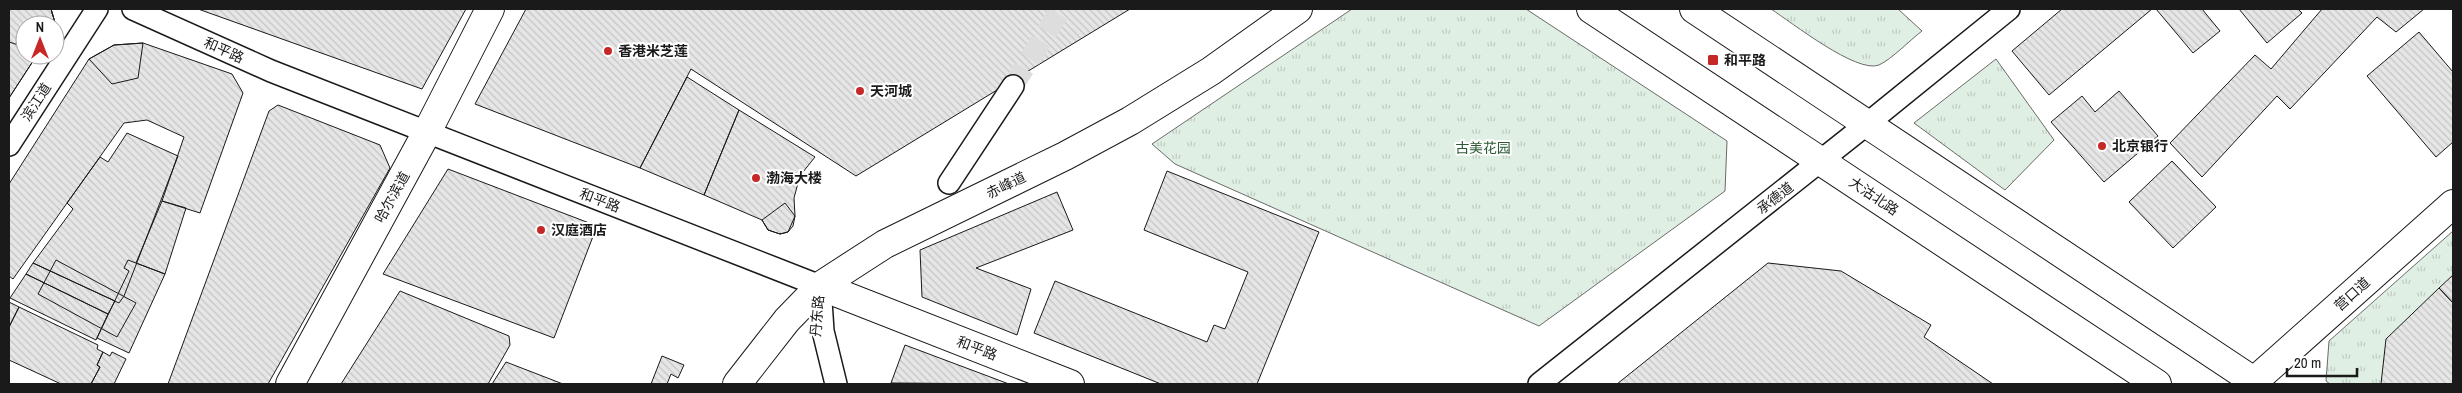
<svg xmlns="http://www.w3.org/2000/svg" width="2462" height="393" viewBox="0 0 2462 393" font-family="'Archivo Narrow','Noto Sans SC',sans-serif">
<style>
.park{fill:url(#park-tufts);stroke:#6a6a6a}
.building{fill:url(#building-back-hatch);stroke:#1a1a1a}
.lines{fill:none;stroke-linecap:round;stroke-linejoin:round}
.street-tunnel{stroke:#ddd;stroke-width:21;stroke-dasharray:21 11;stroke-linecap:butt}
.street-casing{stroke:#1a1a1a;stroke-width:24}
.secondary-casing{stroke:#1a1a1a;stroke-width:30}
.street{stroke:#fff;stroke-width:21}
.secondary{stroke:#fff;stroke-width:28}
.poi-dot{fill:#c62828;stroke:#fff;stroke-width:2}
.labels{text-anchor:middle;stroke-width:4;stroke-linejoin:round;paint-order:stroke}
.street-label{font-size:14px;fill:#1a1a1a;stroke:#fff}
.poi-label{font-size:14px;font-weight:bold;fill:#1a1a1a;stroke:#fff;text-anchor:start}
.park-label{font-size:14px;fill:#2b5a34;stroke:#fff}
</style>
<defs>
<pattern id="park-tufts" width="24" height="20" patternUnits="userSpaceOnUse" patternTransform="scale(1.25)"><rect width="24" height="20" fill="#e0efe3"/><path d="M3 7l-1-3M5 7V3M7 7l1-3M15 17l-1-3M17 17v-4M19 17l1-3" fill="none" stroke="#c0ccc2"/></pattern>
<pattern id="building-back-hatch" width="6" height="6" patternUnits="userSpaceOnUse" patternTransform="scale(1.25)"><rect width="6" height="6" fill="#e6e6e6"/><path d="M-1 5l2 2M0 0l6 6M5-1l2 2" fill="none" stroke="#c5c5c5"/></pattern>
</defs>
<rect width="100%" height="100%" fill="#fff"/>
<path class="park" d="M 1352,9 L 1526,9 L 1727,141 L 1725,191 L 1539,326 L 1175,164 L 1152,144 Z
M 1771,9 L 1898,9 L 1922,31 C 1910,40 1892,59 1879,65 C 1857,74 1791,22 1771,9 Z
M 1996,59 L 2054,140 L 2005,190 L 1914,123 Z
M 2453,231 L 2453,384 L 2330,384 L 2326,381 L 2329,341 Z"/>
<path class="building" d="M 9,9 L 51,9 L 56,26 L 55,28 L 55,25 L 25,25 L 25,55 L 37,55 L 9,98 Z
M 9,9 L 51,9 L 56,26 L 55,28 L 55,25 L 25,25 L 25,47 L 9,42 Z
M 9,9 L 51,9 L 56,26 L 55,28 L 55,25 L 25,25 L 25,55 L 37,55 L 9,98 Z
M 198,9 L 466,9 L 422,89 Z
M 526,9 L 1130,9 L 856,176 L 691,69 L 640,168 L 475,104 Z
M 2062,9 L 2152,9 L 2049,95 L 2012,51 Z
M 2156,9 L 2202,9 L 2220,31 L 2193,53 Z
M 2239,9 L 2298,9 L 2302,13 L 2267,43 Z
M 2322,9 L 2424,9 L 2396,32 L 2377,17 L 2290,109 L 2277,96 L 2202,177 L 2170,143 L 2255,55 L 2271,69 Z
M 2419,32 L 2453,72 L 2453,142 L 2436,157 L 2367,76 Z
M 143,43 L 232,74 L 243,93 L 200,213 L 162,201 L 184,137 L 147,120 L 124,123 L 13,279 L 9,276 L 9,184 L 89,59 L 114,45 Z
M 143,43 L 138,78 L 112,84 L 89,59 L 114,45 Z
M 687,77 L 739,110 L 704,195 L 640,168 Z
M 2119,91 L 2158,136 L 2104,182 L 2051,122 L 2082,96 L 2095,112 Z
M 278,105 L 380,145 L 390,168 L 268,384 L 168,384 L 269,111 Z
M 739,110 L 815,157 L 803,172 L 798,183 L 794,198 L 795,216 L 788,232 L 780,234 L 768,230 L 762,220 L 704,195 Z
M 127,133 L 178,156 L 124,296 L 119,303 L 33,263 L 73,209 L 67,203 L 100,157 L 108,162 Z
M 2172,161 L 2216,207 L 2173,248 L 2129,202 Z
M 448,169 L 597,226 L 554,338 L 383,274 Z
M 1167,171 L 1319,232 L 1257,384 L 1161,384 L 1034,333 L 1055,281 L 1207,342 L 1214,325 L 1225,329 L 1248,272 L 1144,230 Z
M 1057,192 L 1073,230 L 976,268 L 1031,289 L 1017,335 L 922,297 L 920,250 Z
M 162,201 L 186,208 L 165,274 L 136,263 Z
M 785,203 L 795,216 L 793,226 L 788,232 L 780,234 L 768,230 L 762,220 Z
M 56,260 L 136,303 L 117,337 L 38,294 Z
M 128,260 L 165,274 L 129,353 L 97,338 L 129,271 L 124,268 Z
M 33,263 L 115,301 L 108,314 L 26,274 Z
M 1768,263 L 1841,271 L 1931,325 L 1924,337 L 1993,384 L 1617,384 Z
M 26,274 L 108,314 L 96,340 L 10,298 Z
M 2453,275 L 2453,303 L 2439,288 Z
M 2439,288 L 2453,303 L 2453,384 L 2381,384 L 2386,339 Z
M 400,291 L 509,336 L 510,345 L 488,384 L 341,384 Z
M 9,302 L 19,307 L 9,327 Z
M 19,307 L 98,345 L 97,349 L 103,352 L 97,365 L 100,367 L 91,384 L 61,384 L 9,360 L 9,327 Z
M 905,345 L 1009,384 L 891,383 Z
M 103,352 L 110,356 L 112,352 L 126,359 L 114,384 L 91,384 L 100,367 L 97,365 Z
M 662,356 L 684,365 L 678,378 L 671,374 L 667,384 L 651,384 Z
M 506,362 L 563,384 L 492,384 Z"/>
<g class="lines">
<path class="street-tunnel" d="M 1013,86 L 1061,9"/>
<g class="street-casing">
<path id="street" d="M 133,9 L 271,71 L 820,286
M 9,145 L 97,9
M 949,183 L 1013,86
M 820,286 L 823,331 L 836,384
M 1539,384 L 1867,124 L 2009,9"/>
</g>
<g class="secondary-casing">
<path id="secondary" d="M 1591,9 L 2157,384
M 1694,9 L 2258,384
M 820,286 L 1070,384
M 290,384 L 427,132 L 490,9
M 737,384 L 787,320 L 820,286 L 885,244 L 1065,156 L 1130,121 L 1211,71 L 1298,9
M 2251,384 L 2453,204"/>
</g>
<use href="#street" class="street"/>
<use href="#secondary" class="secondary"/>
</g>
<g class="poi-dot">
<circle cx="608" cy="51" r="5"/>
<rect x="1707" y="54" width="12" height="12" rx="2.5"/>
<circle cx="860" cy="91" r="5"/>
<circle cx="2102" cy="146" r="5"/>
<circle cx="756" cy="178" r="5"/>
<circle cx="541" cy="230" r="5"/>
</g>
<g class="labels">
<g class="street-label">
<text transform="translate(224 50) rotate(24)" y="5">和平路</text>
<text transform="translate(36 102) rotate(-57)" y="5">滨江道</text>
<text transform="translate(1006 185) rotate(-26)" y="5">赤峰道</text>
<text transform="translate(1874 196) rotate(34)" y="5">大沽北路</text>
<text transform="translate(392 197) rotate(-61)" y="5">哈尔滨道</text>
<text transform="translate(1775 198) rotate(-38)" y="5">承德道</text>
<text transform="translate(600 200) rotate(21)" y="5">和平路</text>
<text transform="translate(2352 294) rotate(-42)" y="5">营口道</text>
<text transform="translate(817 316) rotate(-85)" y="5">丹东路</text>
<text transform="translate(977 348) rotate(21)" y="5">和平路</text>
</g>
<g class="poi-label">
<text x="618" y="56">香港米芝莲</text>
<text x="1724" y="65">和平路</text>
<text x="870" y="96">天河城</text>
<text x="2112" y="151">北京银行</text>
<text x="766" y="183">渤海大楼</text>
<text x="551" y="235">汉庭酒店</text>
</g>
<g class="park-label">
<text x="1483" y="153">古美花园</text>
</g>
</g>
<rect width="2462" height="393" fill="none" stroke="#1a1a1a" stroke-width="20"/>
<g transform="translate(40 40)"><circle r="24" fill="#ffffff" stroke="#a3a3a3"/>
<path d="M0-4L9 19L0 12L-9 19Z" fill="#c62828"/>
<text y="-8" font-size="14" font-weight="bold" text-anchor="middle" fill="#1a1a1a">N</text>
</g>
<path d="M2287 368v8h70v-8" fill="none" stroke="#1a1a1a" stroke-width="2.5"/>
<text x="2294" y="368" font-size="15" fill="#1a1a1a" stroke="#ffffff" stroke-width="4" paint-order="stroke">20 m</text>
</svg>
